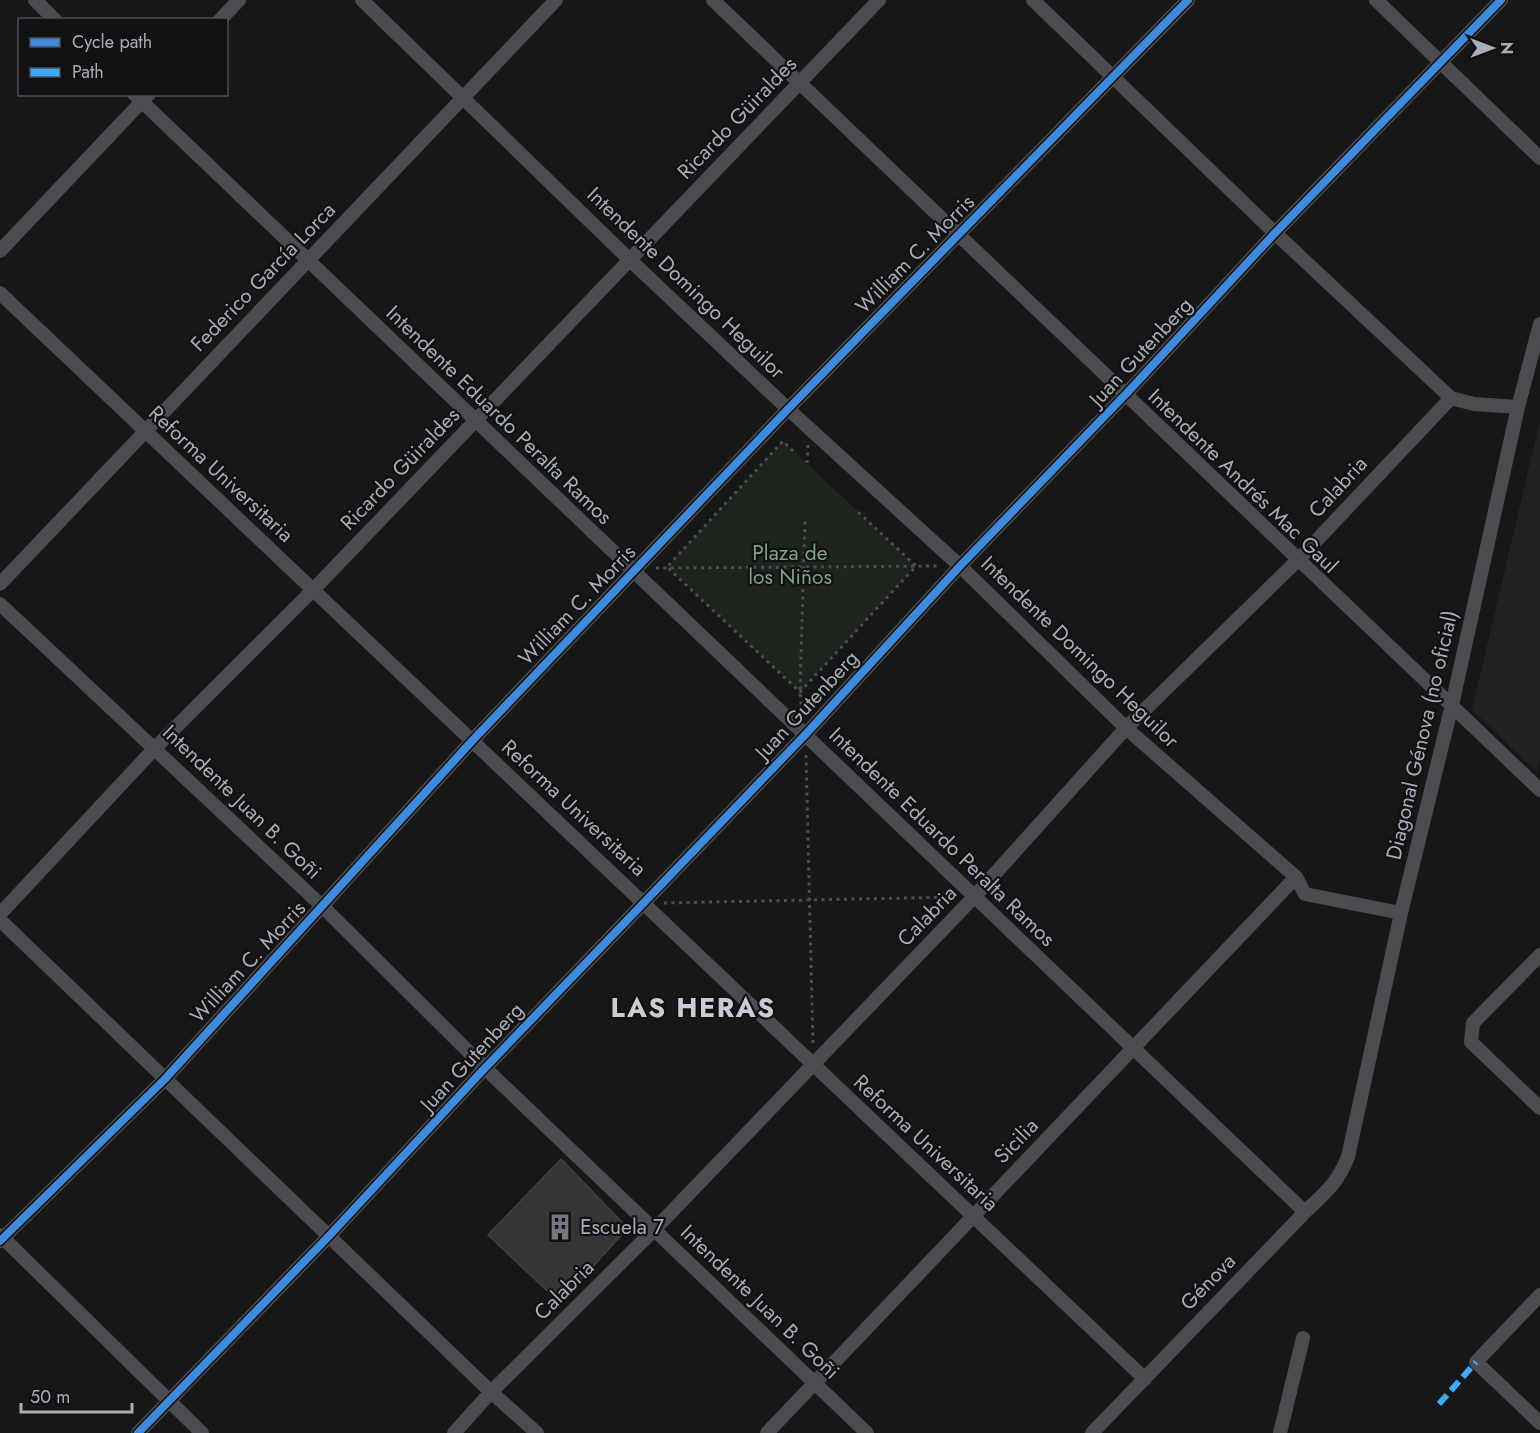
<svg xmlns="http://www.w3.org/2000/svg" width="1540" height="1433" viewBox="0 0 1540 1433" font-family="Jost,sans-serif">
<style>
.built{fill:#212123}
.green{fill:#1d241e}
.building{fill:#353536;stroke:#3f4043;stroke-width:1.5}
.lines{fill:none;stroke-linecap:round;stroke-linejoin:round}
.path{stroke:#4d4e52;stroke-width:3;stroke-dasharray:3 4.5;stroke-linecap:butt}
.minor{stroke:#4b4c50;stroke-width:14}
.quiet{stroke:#3fa9f5;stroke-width:6;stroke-dasharray:12 6;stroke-linecap:butt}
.cycleway-casing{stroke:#111113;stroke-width:11}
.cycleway{stroke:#408adc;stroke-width:8}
.labels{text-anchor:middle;stroke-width:4.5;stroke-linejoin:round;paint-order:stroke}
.street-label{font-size:21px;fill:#a8adb8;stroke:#111113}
.park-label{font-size:21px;fill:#7fa381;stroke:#111113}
.poi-label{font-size:21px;fill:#a8adb8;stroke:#111113;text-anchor:start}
.district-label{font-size:27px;font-weight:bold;letter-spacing:1.5px;fill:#c9ccd4;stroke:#111113}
</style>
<rect width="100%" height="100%" fill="#171717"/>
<path class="built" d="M 1540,420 L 1540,760 L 1537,772 L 1472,710 Z"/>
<path class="green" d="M 783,441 L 916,566 L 800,692 L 667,567 Z"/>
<path class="building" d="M 561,1159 L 622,1222 L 624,1232 L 560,1303 L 488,1235 Z"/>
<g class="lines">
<path class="path" d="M 793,451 L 783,441 L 667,567 L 800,692 L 916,566 L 857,511
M 807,463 L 808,444
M 656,568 L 941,566
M 802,712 L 800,692 L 805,519
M 806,755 L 813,1045
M 664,903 L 954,897"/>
<path class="minor" d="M 35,0 L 55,20
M 362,0 L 630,260 L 788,409 L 960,566 L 1126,728 L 1296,877 L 1305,894 L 1401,913
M 713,0 L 1540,790
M 1033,0 L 1275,233 L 1451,398 L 1474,404 L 1518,407
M 1376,0 L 1540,158
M 220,20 L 239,0
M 134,94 L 1305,1212
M 0,251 L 149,94
M 0,293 L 1145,1379
M 0,584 L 556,0
M 0,604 L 323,907 L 485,1068 L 867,1433
M 0,914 L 155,748 L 313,590 L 879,0
M 0,920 L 491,1392 L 537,1433
M 1540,955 L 1473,1023 L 1471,1042 L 1540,1108
M 0,1235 L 202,1433
M 0,1241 L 165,1079 L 472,741 L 788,409 L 1188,0
M 1540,1295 L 1476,1362 L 1540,1423
M 138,1433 L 329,1236 L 485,1068 L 805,735 L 960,566 L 1126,394 L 1275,233 L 1501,0
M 454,1433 L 491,1392 L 654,1230 L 974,897 L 1126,728 L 1299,559 L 1451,398
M 767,1433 L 1296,877
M 1092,1433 L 1305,1212 C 1325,1193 1337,1184 1348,1157 L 1401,913 L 1452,705 L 1518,407 L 1540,324
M 1280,1433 L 1303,1338"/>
<path class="quiet" d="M 1439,1404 L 1476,1362"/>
<g class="cycleway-casing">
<path id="cycleway" d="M 0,1241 L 165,1079 L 472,741 L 788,409 L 1188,0
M 138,1433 L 329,1236 L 485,1068 L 805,735 L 960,566 L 1126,394 L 1275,233 L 1501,0"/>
</g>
<use href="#cycleway" class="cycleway"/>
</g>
<defs>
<g id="building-bare" transform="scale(2.07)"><path d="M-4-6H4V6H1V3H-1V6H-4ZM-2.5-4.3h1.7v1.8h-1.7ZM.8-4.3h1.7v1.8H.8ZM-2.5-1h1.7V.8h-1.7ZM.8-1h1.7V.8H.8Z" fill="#757880" stroke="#111113" stroke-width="2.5" paint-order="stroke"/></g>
</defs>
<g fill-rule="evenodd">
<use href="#building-bare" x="560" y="1227"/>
</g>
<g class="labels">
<g class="street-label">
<text transform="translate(737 118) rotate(-46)" y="7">Ricardo Güiraldes</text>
<text transform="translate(915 254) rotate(-45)" y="7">William C. Morris</text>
<text transform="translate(263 277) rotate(-46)" y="7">Federico García Lorca</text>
<text transform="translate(686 283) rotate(44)" y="7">Intendente Domingo Heguilor</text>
<text transform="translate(1141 352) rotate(-47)" y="7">Juan Gutenberg</text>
<text transform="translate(499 415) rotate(44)" y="7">Intendente Eduardo Peralta Ramos</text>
<text transform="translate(400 469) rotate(-46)" y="7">Ricardo Güiraldes</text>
<text transform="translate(221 474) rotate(43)" y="7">Reforma Universitaria</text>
<text transform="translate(1243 481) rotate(44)" y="7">Intendente Andrés Mac Gaul</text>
<text transform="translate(1338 487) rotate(-47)" y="7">Calabria</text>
<text transform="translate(577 605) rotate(-46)" y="7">William C. Morris</text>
<text transform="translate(1080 652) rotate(44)" y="7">Intendente Domingo Heguilor</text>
<text transform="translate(807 705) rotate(-47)" y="7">Juan Gutenberg</text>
<text transform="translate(1422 735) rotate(-77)" y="7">Diagonal Génova (no oficial)</text>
<text transform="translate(242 802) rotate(44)" y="7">Intendente Juan B. Goñi</text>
<text transform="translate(574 808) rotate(43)" y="7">Reforma Universitaria</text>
<text transform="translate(942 837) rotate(44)" y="7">Intendente Eduardo Peralta Ramos</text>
<text transform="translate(927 916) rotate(-46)" y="7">Calabria</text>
<text transform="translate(248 962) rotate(-47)" y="7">William C. Morris</text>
<text transform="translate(472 1057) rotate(-47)" y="7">Juan Gutenberg</text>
<text transform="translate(1016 1141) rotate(-46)" y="7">Sicilia</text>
<text transform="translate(926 1143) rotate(43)" y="7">Reforma Universitaria</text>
<text transform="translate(1208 1282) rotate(-46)" y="7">Génova</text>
<text transform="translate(564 1290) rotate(-45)" y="7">Calabria</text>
<text transform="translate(760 1302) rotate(44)" y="7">Intendente Juan B. Goñi</text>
</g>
<g class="park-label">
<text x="790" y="560">Plaza de<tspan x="790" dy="24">los Niños</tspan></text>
</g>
<g class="poi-label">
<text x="580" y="1234">Escuela 7</text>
</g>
<g class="district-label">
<text x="693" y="1017">LAS HERAS</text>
</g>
</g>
<rect x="18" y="18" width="210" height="78" fill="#111113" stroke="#4d4f55" stroke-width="1.5"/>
<rect x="30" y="38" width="30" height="9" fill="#408adc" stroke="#4d4f55" stroke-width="1.5"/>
<text x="72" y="48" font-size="18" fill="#a8adb8">Cycle path</text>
<rect x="30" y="68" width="30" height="9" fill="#3fa9f5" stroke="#4d4f55" stroke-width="1.5"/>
<text x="72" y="78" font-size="18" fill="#a8adb8">Path</text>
<g transform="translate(1492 48) rotate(90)" stroke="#111113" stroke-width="4.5" paint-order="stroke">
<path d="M0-4.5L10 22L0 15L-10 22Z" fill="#a8adb8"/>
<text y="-9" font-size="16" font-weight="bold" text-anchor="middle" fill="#a8adb8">N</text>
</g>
<path d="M21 1403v9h111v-9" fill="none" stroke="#a8adb8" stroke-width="3"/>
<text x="30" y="1403" font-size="18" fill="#a8adb8" stroke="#111113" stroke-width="4.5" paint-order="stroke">50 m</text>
</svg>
